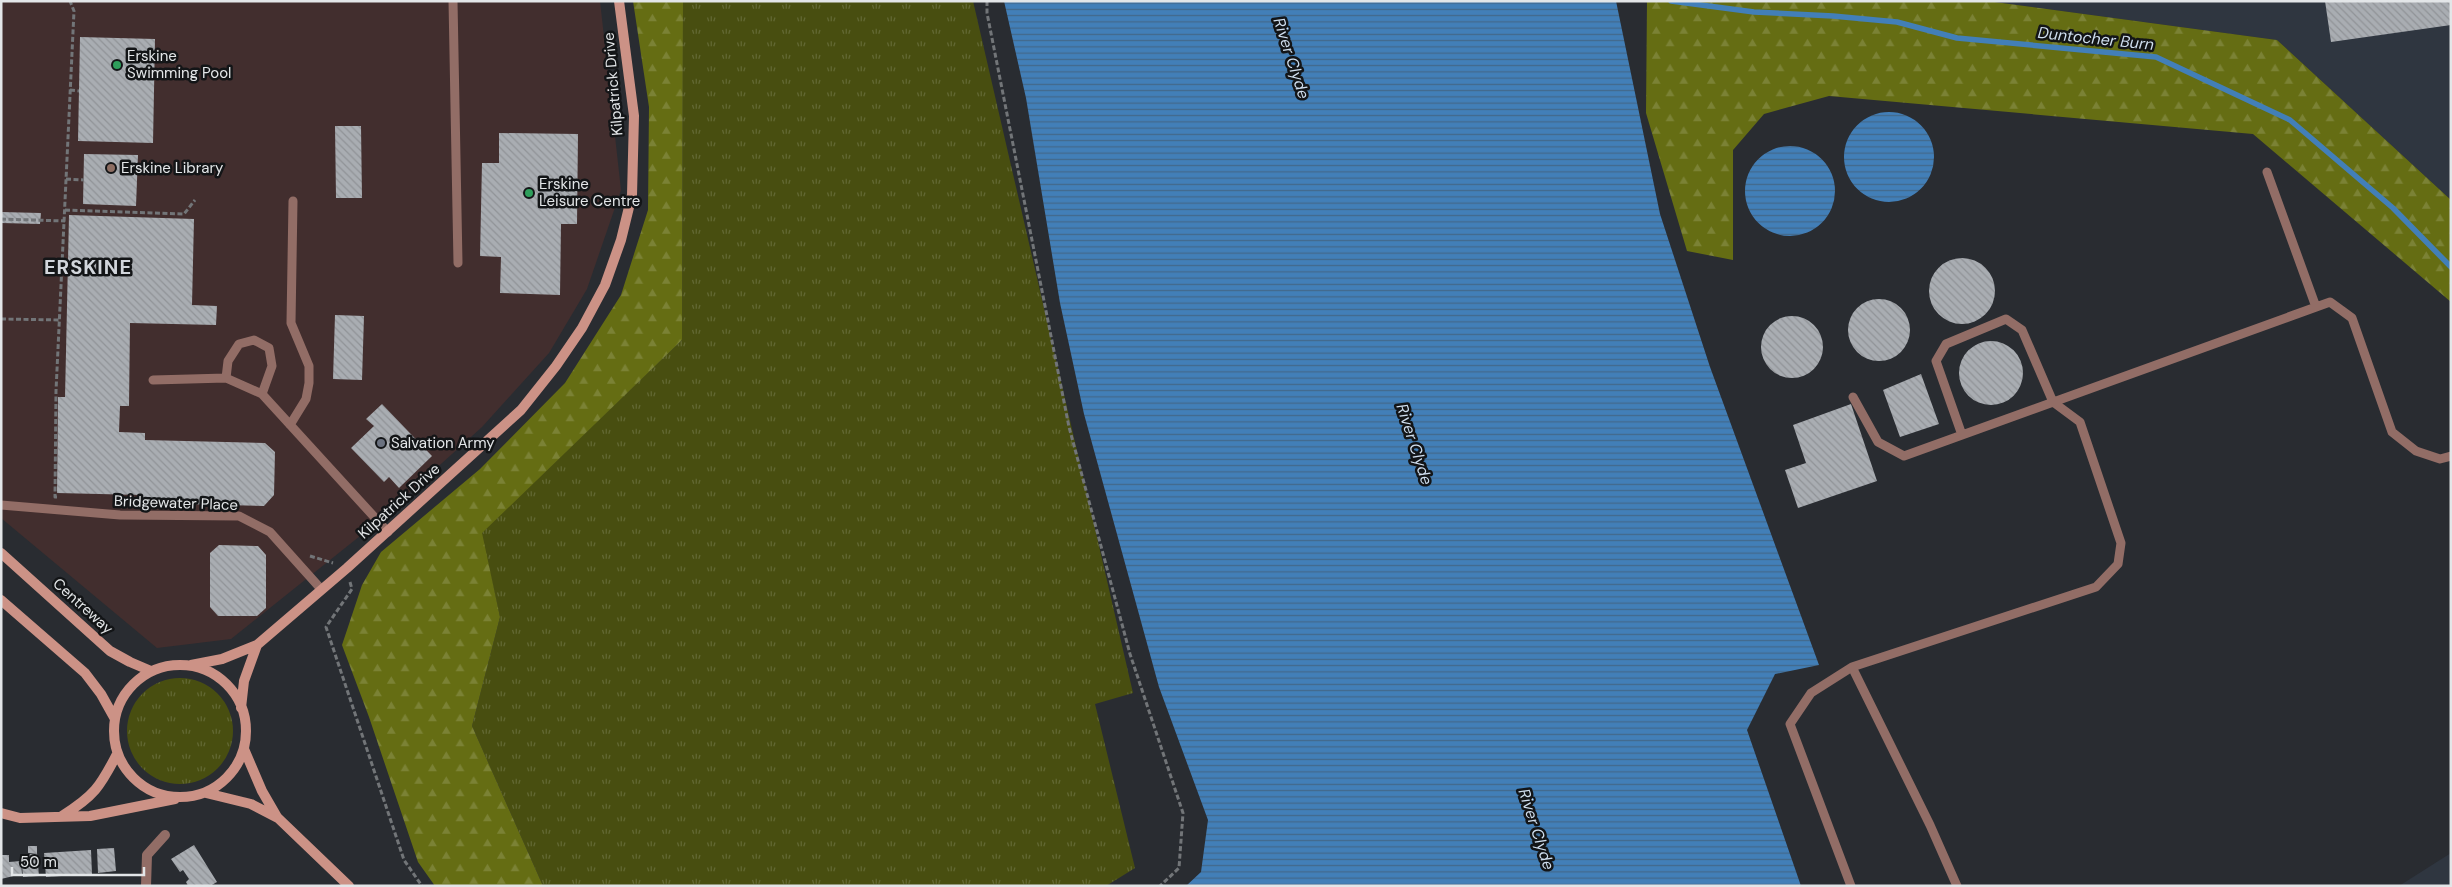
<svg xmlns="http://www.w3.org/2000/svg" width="2452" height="887" viewBox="0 0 2452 887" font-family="'DM Sans',sans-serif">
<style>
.commercial{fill:#422e2e}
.built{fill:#2f3640}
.grass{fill:url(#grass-tufts)}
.forest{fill:url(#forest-firs)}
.water{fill:url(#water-rules)}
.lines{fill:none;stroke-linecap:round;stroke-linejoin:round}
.stream{stroke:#427fb8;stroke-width:5.5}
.building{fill:url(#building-back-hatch)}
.path{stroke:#727578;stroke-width:3;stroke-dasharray:5 2.5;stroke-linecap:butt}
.lane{stroke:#926d66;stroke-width:9}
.street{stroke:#926d66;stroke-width:10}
.secondary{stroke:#cc9286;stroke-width:10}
.leisure-dot{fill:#2e9e5b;stroke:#131517;stroke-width:2}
.education-dot{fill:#8d6e63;stroke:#131517;stroke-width:2}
.worship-dot{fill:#6b7280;stroke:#131517;stroke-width:2}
.labels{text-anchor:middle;stroke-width:5;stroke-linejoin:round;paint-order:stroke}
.poi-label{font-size:15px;fill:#e3e6e8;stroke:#131517;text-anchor:start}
.street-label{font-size:15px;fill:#e3e6e8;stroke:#131517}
.water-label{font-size:16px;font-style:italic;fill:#cfdeee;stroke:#131517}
.district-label{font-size:20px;font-weight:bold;letter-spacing:1px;fill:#d2d6dc;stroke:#131517}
</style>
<defs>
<pattern id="grass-tufts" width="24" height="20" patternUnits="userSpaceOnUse" patternTransform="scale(1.25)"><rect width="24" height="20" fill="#484e10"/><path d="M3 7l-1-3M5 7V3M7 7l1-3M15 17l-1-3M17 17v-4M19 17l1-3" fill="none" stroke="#626833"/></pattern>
<pattern id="forest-firs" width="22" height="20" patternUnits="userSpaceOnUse" patternTransform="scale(1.25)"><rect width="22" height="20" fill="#656d13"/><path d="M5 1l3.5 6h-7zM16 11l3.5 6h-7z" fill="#7b8235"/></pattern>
<pattern id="water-rules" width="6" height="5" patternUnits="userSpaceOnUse" patternTransform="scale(1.25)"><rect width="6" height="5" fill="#427fb8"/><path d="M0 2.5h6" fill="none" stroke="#43688a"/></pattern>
<pattern id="building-back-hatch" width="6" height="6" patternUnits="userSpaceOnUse" patternTransform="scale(1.25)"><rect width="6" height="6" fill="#a9adb2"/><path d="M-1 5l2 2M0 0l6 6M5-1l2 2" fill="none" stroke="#909397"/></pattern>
</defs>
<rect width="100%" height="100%" fill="#292c31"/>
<path class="commercial" d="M 1,1 L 600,1 L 621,190 L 587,289 L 549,353 L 482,427 L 370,528 L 231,639 L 157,648 L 1,518 Z"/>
<path class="built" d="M 1987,1 L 2451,1 L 2451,200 L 2277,40 Z
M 2451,853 L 2451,886 L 2399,886 Z"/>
<path class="grass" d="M 683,1 L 973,1 L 1133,693 L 1095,704 L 1135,868 L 1106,886 L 543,886 L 472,726 L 500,617 L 481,533 L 682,340 Z
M127 731a53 53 0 1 1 106 0a53 53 0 1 1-106 0Z"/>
<path class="forest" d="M 633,1 L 683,1 L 682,340 L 482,533 L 500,617 L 472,726 L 543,886 L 435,886 L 418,862 L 369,717 L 342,645 L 362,585 L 381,552 L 480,469 L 565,383 L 621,295 L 648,210 L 649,107 Z
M 1647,1 L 1987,1 L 2277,40 L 2451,200 L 2451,302 L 2253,134 L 1829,96 L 1764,114 L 1733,150 L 1733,260 L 1687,251 L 1646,113 Z"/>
<path class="water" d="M 1004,1 L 1616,1 L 1660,214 L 1710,367 L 1819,665 L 1775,674 L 1747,730 L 1801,886 L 1186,886 L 1201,872 L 1208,820 L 1159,687 L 1084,414 L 1060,303 L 1026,98 Z
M1844 157a45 45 0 1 1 90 0a45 45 0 1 1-90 0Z
M1745 191a45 45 0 1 1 90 0a45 45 0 1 1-90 0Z"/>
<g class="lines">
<path class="stream" d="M 1671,1 L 1754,12 L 1833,16 L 1897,22 L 1957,38 L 2156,57 L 2290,120 L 2393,208 L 2451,267"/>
</g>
<path class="building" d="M 2325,1 L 2451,1 L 2451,25 L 2331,42 Z
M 80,37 L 155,39 L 153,143 L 78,141 Z
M 335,126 L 361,126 L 362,198 L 336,198 Z
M 499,133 L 578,134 L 577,224 L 561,224 L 560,295 L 500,293 L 501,257 L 480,256 L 482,163 L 499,163 Z
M 84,154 L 138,155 L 136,206 L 83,204 Z
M 1,212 L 41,213 L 40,224 L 1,223 Z
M 69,215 L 194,219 L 192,305 L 217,306 L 216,325 L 130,323 L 129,406 L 120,406 L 119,432 L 145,433 L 145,440 L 265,443 L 275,452 L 274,495 L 264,506 L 141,503 L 141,495 L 57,493 L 58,397 L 65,397 Z
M1929 291a33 33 0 1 1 66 0a33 33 0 1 1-66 0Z
M1848 330a31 31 0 1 1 62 0a31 31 0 1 1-62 0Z
M 335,315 L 364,316 L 362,380 L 333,379 Z
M1761 347a31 31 0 1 1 62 0a31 31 0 1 1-62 0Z
M1959 373a32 32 0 1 1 64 0a32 32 0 1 1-64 0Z
M 1921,374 L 1939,424 L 1900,437 L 1883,390 Z
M 382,404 L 432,456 L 399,488 L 389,477 L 384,482 L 351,448 L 374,426 L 366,419 Z
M 1851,404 L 1877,481 L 1798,508 L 1785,470 L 1806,463 L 1793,425 Z
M 219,545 L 258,546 L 266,555 L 266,608 L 257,616 L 218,616 L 210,607 L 210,553 Z
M 194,845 L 217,882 L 210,886 L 188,886 L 186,882 L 189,879 L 183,870 L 180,872 L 171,859 Z
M 28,846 L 37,846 L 37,853 L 28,853 Z
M 114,848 L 116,871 L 98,873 L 97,849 Z
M 91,850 L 92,874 L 46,877 L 44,853 Z
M 37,853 L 39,876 L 23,877 L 21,855 Z
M 1,855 L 9,855 L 9,862 L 21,861 L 22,874 L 1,879 Z"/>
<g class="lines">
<path class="path" d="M 987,1 L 987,13 L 1069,427 L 1130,654 L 1183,813 L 1179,868 L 1160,886
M 70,90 L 79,91
M 66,179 L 84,180
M 65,210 L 184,214 L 195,200
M 1,219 L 65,221
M 1,319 L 61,320
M 57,497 L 55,497 L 56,391 L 74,11 L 70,1
M 310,556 L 333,563
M 350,582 L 352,589 L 326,627 L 404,860 L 422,886"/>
<path class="lane" d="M 453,1 L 458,263
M 2267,172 L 2316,307
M 226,378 L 228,361 L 239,344 L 254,340 L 269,348 L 272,366 L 262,394
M 153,380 L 226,378 L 262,394 L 388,532
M 1853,397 L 1878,442 L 1904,456 L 2330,302 L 2352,318 L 2392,432 L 2416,451 L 2440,459 L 2451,456
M 290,425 L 306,399 L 309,383 L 309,366 L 291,323 L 293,201
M 1,505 L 120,515 L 239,516 L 270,532 L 321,589
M 1852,667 L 1930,825 L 1957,886
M 1851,886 L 1790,724 L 1811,693 L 1852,667 L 2096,587 L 2118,564 L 2121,543 L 2080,422 L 2053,402 L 2022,330 L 2006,319 L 1946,344 L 1936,361 L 1962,435"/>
<path class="street" d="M 146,886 L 147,855 L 165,835"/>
<path class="secondary" d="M 1,553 L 110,651 L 130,662 L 151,671
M 1,600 L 85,673 L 101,694 L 115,719
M 191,665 L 222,659 L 257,645 L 347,568 L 521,410 L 556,366 L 582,328 L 605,285 L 621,240 L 632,195 L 634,116 L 619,1
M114 731a66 66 0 1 1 132 0a66 66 0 1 1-132 0Z
M 241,708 L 244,681 L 257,645
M 244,749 L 262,791 L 277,817
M 206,793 L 251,804 L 278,818 L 349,886
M 1,813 L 20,818 L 90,816 L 175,799
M 62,816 C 94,796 100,787 117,754"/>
</g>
<g class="leisure-dot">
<circle cx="117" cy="65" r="5"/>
<circle cx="529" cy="193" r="5"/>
</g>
<circle class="education-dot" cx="111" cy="168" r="5"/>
<circle class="worship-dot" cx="381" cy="443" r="5"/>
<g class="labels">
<g class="poi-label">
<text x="127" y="61">Erskine<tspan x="127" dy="17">Swimming Pool</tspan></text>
<text x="121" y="173">Erskine Library</text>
<text x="539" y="189">Erskine<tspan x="539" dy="17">Leisure Centre</tspan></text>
<text x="391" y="448">Salvation Army</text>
</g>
<g class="street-label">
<text transform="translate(613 84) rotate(-95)" y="5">Kilpatrick Drive</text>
<text transform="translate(399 501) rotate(-42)" y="5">Kilpatrick Drive</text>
<text transform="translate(176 503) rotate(2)" y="5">Bridgewater Place</text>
<text transform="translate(83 606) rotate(42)" y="5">Centreway</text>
</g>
<g class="water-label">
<text transform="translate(2096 38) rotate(6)" y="6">Duntocher Burn</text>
<text transform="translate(1292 58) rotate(72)" y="6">River Clyde</text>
<text transform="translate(1415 444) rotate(72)" y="6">River Clyde</text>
<text transform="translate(1537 829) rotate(72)" y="6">River Clyde</text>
</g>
<g class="district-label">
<text x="88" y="274">ERSKINE</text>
</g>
</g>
<rect width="2452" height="887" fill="none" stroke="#e3e6e8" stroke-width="5"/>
<path d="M12 867v8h132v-8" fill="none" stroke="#e3e6e8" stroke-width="2.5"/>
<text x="20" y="867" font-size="15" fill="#e3e6e8" stroke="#131517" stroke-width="4" paint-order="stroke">50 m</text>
</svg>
